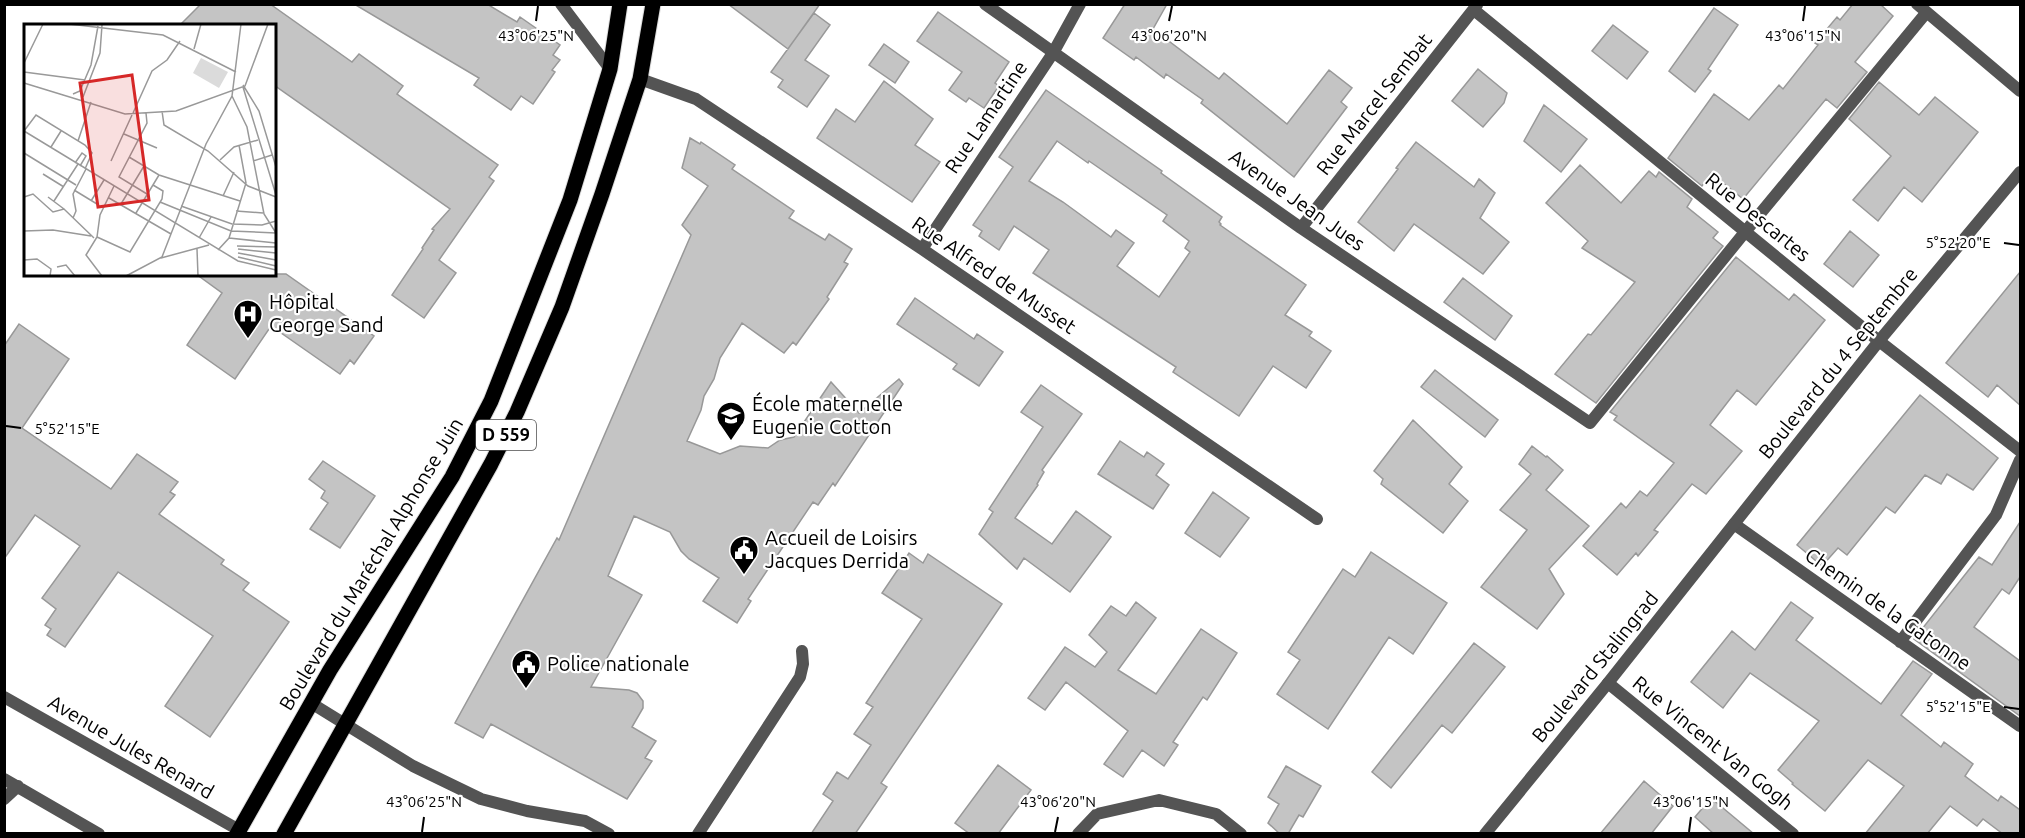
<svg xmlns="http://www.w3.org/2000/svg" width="2025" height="838" viewBox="0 0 2025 838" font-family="Ubuntu,sans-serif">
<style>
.building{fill:#c4c4c4;stroke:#989898;stroke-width:1.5;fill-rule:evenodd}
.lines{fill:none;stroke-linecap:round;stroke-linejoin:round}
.primary-casing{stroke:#dbdbdb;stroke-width:17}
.minor{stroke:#545454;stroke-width:12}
.tertiary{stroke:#545454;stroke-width:12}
.primary{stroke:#000;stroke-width:15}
.ticks{fill:none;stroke:#000;stroke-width:2}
.labels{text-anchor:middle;stroke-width:4.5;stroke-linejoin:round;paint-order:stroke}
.shield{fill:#fff;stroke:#4c4c4c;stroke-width:1.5}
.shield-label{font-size:18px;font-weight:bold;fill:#000}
.street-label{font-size:20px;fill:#000;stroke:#fff}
.poi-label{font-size:20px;fill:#000;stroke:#fff;text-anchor:start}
.inset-road{fill:none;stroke:#999;stroke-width:1.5}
.view{fill:#d62828;fill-opacity:0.15;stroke:#d62828;stroke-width:3}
.inset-edge{fill:none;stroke:#000;stroke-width:3}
.ticks-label{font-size:15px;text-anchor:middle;fill:#000;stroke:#fff;stroke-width:4.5;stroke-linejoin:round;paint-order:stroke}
</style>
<rect width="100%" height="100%" fill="#fff"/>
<path class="building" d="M 201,4 L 270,4 L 352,62 L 359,54 L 403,86 L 397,94 L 498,165 L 489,177 L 494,181 L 439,260 L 456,273 L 424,318 L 392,295 L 423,249 L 422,248 L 434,230 L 432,229 L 450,209 L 274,85 L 274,26 L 179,26 Z
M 354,4 L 487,4 L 517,22 L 520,17 L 560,45 L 553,55 L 560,60 L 552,70 L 555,72 L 533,104 L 521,96 L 511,110 L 474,85 L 479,78 Z
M 728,4 L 820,4 L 788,49 Z
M 1125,4 L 1167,4 L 1153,29 L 1219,79 L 1224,73 L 1287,124 L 1329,70 L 1352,88 L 1341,102 L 1347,107 L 1294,177 L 1201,103 L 1203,100 L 1166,74 L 1164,78 L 1136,57 L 1134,60 L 1103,38 Z
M 1853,4 L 1880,4 L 1893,16 L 1855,62 L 1867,72 L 1837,108 L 1826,99 L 1743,199 L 1711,173 L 1702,186 L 1668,158 L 1714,94 L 1749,120 L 1779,85 L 1783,89 L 1818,45 L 1815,43 L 1837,17 L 1840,20 Z
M 1714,8 L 1738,25 L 1708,69 L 1711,71 L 1695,92 L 1669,71 Z
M 938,12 L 1009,62 L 995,83 L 999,86 L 984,108 L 969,98 L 966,102 L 949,90 L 962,72 L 917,41 Z
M 814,13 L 830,25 L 805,60 L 829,76 L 807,107 L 778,87 L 783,80 L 771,72 Z
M 1613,25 L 1648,52 L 1627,79 L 1592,51 Z
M 884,44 L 909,62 L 895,83 L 869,65 Z
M 1478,69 L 1507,93 L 1504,103 L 1483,127 L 1452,101 Z
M 884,81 L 933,119 L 915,145 L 940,162 L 912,202 L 817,138 L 836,109 L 855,122 Z
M 1879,82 L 1919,115 L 1935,97 L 1978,132 L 1922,202 L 1904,187 L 1878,221 L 1853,200 L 1891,156 L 1849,119 Z
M 1046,90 L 1162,171 L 1161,173 L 1222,217 L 1219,222 L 1221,224 L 1220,225 L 1306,285 L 1285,315 L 1312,332 L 1309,336 L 1331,351 L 1306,388 L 1273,366 L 1239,416 L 1173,372 L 1176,367 L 1033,273 L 1049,250 L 1014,226 L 999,250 L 979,236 L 982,231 L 973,225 L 1013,167 L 999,157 ZM 1057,141 L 1088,163 L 1089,161 L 1167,215 L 1163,221 L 1189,241 L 1185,248 L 1190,252 L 1159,297 L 1117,266 L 1134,243 L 1116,230 L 1111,237 L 1063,202 L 1029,181 Z
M 1544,105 L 1587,139 L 1561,172 L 1524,141 Z
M 690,138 L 700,144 L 701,142 L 735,165 L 732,169 L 794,211 L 789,218 L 825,240 L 829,234 L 852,249 L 844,262 L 848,264 L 827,297 L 829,299 L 796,345 L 793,342 L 784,353 L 742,323 L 720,358 L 714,379 L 704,396 L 701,410 L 687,441 L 720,454 L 740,446 L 768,448 L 780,440 L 794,437 L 831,382 L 859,413 L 899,379 L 903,384 L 835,486 L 833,483 L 818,505 L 813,502 L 748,599 L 751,601 L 737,623 L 703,601 L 719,578 L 689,559 L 681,551 L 670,532 L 634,516 L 608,576 L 642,595 L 591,687 L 629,690 L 637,693 L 643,701 L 643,708 L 632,727 L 656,741 L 645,758 L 652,761 L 627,799 L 491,724 L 483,738 L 455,723 L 557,538 L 559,540 L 691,235 L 682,225 L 708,186 L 682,168 Z
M 1416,142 L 1474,187 L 1479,179 L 1495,193 L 1480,218 L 1509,242 L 1483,274 L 1414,224 L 1394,251 L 1358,222 L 1398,169 L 1396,168 Z
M 1580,165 L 1621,203 L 1649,171 L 1656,177 L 1659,172 L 1692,199 L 1687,207 L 1718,232 L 1713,238 L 1723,246 L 1596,403 L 1555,374 L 1588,334 L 1591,335 L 1635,282 L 1582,248 L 1588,241 L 1546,203 Z
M 1850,231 L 1879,255 L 1853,287 L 1824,264 Z
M 1736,257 L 1789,300 L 1794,294 L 1825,320 L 1756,405 L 1737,390 L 1710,425 L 1742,451 L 1706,494 L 1692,484 L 1654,530 L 1658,532 L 1638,556 L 1636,553 L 1617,575 L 1583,546 L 1621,503 L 1626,508 L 1640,491 L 1647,496 L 1674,463 L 1614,420 L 1617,416 L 1610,412 Z
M 2020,272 L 2020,405 L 1997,385 L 1988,397 L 1946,363 Z
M 196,274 L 286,274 L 374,336 L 354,364 L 350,360 L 340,374 L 271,326 L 235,379 L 187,345 L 222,293 Z
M 1463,278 L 1512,316 L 1495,340 L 1444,302 Z
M 915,298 L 974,339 L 977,334 L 1003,352 L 979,386 L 953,369 L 957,364 L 897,324 Z
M 19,324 L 69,359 L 22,428 L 111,489 L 137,454 L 178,482 L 170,492 L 175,495 L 159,514 L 224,560 L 221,564 L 249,583 L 243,590 L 289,622 L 210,737 L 165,706 L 213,636 L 118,572 L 65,647 L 47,635 L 51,629 L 45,625 L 56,609 L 42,598 L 80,546 L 35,515 L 4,559 L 4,346 Z
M 1435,370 L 1498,420 L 1485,437 L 1421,387 Z
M 1041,385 L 1082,414 L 1042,470 L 1044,472 L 1037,484 L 1038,485 L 1015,518 L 1052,544 L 1076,511 L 1111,537 L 1070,592 L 1024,558 L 1017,569 L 979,534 L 993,512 L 989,509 L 1043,427 L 1021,412 Z
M 1920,395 L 1998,458 L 1973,490 L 1947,474 L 1941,484 L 1925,475 L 1895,513 L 1886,507 L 1847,555 L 1838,548 L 1822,566 L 1797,545 Z
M 1413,420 L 1462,467 L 1449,484 L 1468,501 L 1443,533 L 1381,484 L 1383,479 L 1374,471 Z
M 1120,441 L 1144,457 L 1147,452 L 1164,464 L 1156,475 L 1169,485 L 1153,509 L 1098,474 Z
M 1532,446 L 1546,457 L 1547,456 L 1563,470 L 1546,490 L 1589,526 L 1549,569 L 1564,594 L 1537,629 L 1481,587 L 1527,530 L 1500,510 L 1531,474 L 1519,464 Z
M 323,461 L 375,496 L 340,548 L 310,529 L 328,503 L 321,498 L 325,491 L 309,479 Z
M 1213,492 L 1249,518 L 1220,557 L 1185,533 Z
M 2020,522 L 2020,577 L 2009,594 L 2002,589 L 1974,627 L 2020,661 L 2020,716 L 1914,639 L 1979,557 L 1992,565 Z
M 1371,552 L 1447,603 L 1413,654 L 1389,637 L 1328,729 L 1277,694 L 1300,660 L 1288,652 L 1343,569 L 1355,577 Z
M 909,553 L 923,563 L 928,554 L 1002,604 L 881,783 L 887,787 L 855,834 L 811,834 L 833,801 L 823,794 L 837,772 L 848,779 L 871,745 L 854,734 L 873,707 L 866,703 L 922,619 L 882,593 Z
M 1136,602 L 1156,618 L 1118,670 L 1156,694 L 1201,629 L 1237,653 L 1207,700 L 1203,697 L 1173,742 L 1178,745 L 1164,766 L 1142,750 L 1123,777 L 1104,764 L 1128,731 L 1066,682 L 1045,710 L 1028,698 L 1065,647 L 1095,667 L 1107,652 L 1089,635 L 1111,606 L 1126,616 Z
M 1791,602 L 1813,618 L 1796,640 L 1881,704 L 1913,661 L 1932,674 L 1901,715 L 1941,747 L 1944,742 L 1973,764 L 1965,776 L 1998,801 L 2001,796 L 2020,810 L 2020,834 L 2003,834 L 1983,819 L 1977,826 L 1950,806 L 1927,834 L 1865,834 L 1904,786 L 1868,760 L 1825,811 L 1792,784 L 1793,783 L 1778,770 L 1819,721 L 1750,673 L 1723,708 L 1691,682 L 1732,631 L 1755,650 Z
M 1474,643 L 1505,667 L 1452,733 L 1442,725 L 1391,788 L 1372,772 Z
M 998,765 L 1031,790 L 998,834 L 970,834 L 955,823 Z
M 1286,766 L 1321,786 L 1303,817 L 1299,815 L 1288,834 L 1280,834 L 1268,823 L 1279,804 L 1268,797 Z
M 1644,781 L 1673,806 L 1651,834 L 1600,834 Z
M 1711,798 L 1754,834 L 1714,834 L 1695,817 Z"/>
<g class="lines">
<g class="primary-casing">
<path id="primary" d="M 237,834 L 330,670 L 452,477 L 491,401 L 570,200 L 610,69 L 620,4
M 284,834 L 491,464 L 517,412 L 562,307 L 602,194 L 640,79 L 653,4"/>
</g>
<path class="minor" d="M 561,4 L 610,69
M 985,4 L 1301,228 L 1590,423 L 1745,232 L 1926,13
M 1917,4 L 2020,91
M 1474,10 L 1879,341 L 2020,451
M 640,79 L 696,99 L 922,249 L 1317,519
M 1301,228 L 1477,5
M 922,249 L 1053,53 L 1080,4
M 1734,524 L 2020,726
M 1900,642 L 1996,515 L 2020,460
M 1608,683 L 1793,834
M 4,697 L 239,830
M 311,703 L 413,766 L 481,799 L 527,811 L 585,821 L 609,834
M 4,779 L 99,834
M 4,799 L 18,786
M 698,834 L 800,677 L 803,664 L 802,651
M 1078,834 L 1097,814 L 1159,800 L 1216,814 L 1241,834"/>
<path class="tertiary" d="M 1485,834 L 1608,683 L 1879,341 L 2020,172"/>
<use href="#primary" class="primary"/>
</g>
<path class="ticks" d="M 536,21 L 538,6M 1169,21 L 1172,6M 1803,21 L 1805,6M 2004,243 L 2019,245M 6,426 L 21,428M 2004,707 L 2019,709M 422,832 L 424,817M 1055,832 L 1058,817M 1689,832 L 1691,817"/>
<defs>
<g id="hospital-pin" transform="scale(1.5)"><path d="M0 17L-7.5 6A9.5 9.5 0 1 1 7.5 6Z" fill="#000" stroke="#fff"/><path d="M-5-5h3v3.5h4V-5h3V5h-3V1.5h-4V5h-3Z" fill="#fff"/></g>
<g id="school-pin" transform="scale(1.5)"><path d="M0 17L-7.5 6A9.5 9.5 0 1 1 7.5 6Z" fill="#000" stroke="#fff"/><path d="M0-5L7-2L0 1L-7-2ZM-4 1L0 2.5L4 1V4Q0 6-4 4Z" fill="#fff"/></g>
<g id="civic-pin" transform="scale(1.5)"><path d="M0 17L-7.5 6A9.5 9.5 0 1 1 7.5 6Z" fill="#000" stroke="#fff"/><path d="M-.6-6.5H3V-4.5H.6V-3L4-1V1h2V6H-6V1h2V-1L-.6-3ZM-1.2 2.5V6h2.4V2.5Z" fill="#fff"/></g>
</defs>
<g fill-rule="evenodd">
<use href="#hospital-pin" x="248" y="314"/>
<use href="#school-pin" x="731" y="416"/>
<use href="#civic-pin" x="744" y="550"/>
<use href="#civic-pin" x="526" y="664"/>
</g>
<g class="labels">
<rect class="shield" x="476" y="420" width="60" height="30" rx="4.5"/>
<g class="shield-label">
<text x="506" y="441">D 559</text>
</g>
<g class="street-label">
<text transform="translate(1374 104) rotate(-52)" y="7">Rue Marcel Sembat</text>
<text transform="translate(986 117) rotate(-56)" y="7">Rue Lamartine</text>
<text transform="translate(1297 200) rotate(35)" y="7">Avenue Jean Jues</text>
<text transform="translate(1758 217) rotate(39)" y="7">Rue Descartes</text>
<text transform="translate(994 275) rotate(34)" y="7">Rue Alfred de Musset</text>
<text transform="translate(1838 363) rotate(-51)" y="7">Boulevard du 4 Septembre</text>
<text transform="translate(371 564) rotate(-59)" y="7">Boulevard du Maréchal Alphonse Juin</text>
<text transform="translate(1888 609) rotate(35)" y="7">Chemin de la Gatonne</text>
<text transform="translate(1595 667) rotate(-51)" y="7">Boulevard Stalingrad</text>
<text transform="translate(1713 743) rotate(39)" y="7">Rue Vincent Van Gogh</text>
<text transform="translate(131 747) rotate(30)" y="7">Avenue Jules Renard</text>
</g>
<g class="poi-label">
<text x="269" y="309">Hôpital<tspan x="269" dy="23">George Sand</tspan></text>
<text x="752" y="411">École maternelle<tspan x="752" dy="23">Eugenie Cotton</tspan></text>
<text x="765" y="545">Accueil de Loisirs<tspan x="765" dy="23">Jacques Derrida</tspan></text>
<text x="547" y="671">Police nationale</text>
</g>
</g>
<g transform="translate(24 24)">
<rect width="252" height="252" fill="#fff"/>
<path d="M 177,34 L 204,48 L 195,64 L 169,49 Z" fill="#dbdbdb"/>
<path class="inset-road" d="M 45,0 L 139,11 L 212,48M 170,25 L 177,0M 0,39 L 19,0M 0,48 L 61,56M 0,59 L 101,90 L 152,87 L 221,62 L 244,0M 219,61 L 235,87 L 252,143M 219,63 L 252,171M 49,70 L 56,67 L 67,41 L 74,2M 208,72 L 223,103 L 240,190 L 252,209M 59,73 L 76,29 L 78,1M 138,87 L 140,101 L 184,127 L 224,162 L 252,173M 109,89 L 128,47 L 143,36 L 156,17M 122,89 L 123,99 L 95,153 L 123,170M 0,107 L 214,237 L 252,246M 0,107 L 12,91 L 61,121 L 68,129 L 61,145M 100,110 L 133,124M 54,117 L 67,78M 27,123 L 37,107M 0,129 L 52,161M 105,133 L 135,151 L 216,177M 196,136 L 210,123 L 234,116M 87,137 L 108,91M 229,137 L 248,131M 51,139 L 58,129 L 62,132 L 56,142M 19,150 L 40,163M 50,166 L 73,180M 199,172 L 210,148M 0,173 L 9,170 L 29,188 L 40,185 L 70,214M 24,173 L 40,185M 85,174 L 147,210M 30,177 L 54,140M 67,177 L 80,156M 136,178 L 207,207 L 252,209M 97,180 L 120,142M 157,182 L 208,200 L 238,201 L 252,197M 212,187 L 239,189M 112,189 L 135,151M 49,194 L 52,187 L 49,170 L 62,145M 0,207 L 29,206 L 67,212M 73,213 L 106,228 L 138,175 L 139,167 L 129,161M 175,214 L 187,193M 205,214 L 252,219M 213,222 L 252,223M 173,225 L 174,252M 214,225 L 252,229M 194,226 L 205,214 L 222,159 L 215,121M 214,229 L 252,236M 214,233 L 252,242M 137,234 L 185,221M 0,236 L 13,235 L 27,245 L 26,252M 33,243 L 42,241 L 51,252M 78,252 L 62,231 L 73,213 L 76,191 L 90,162M 102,252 L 138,233 L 182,120 L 208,72 L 217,0"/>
<path class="view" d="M 108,51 L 125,176 L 74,183 L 56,59 Z"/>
<rect width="252" height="252" class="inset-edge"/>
</g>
<g class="ticks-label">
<text x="536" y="41">43°06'25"N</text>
<text x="1169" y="41">43°06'20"N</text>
<text x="1803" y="41">43°06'15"N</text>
<text x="1958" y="248">5°52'20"E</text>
<text x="67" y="434">5°52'15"E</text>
<text x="1958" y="712">5°52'15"E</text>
<text x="424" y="807">43°06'25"N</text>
<text x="1058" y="807">43°06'20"N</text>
<text x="1691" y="807">43°06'15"N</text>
</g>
<rect width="2025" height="838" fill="none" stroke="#000000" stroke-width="12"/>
</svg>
